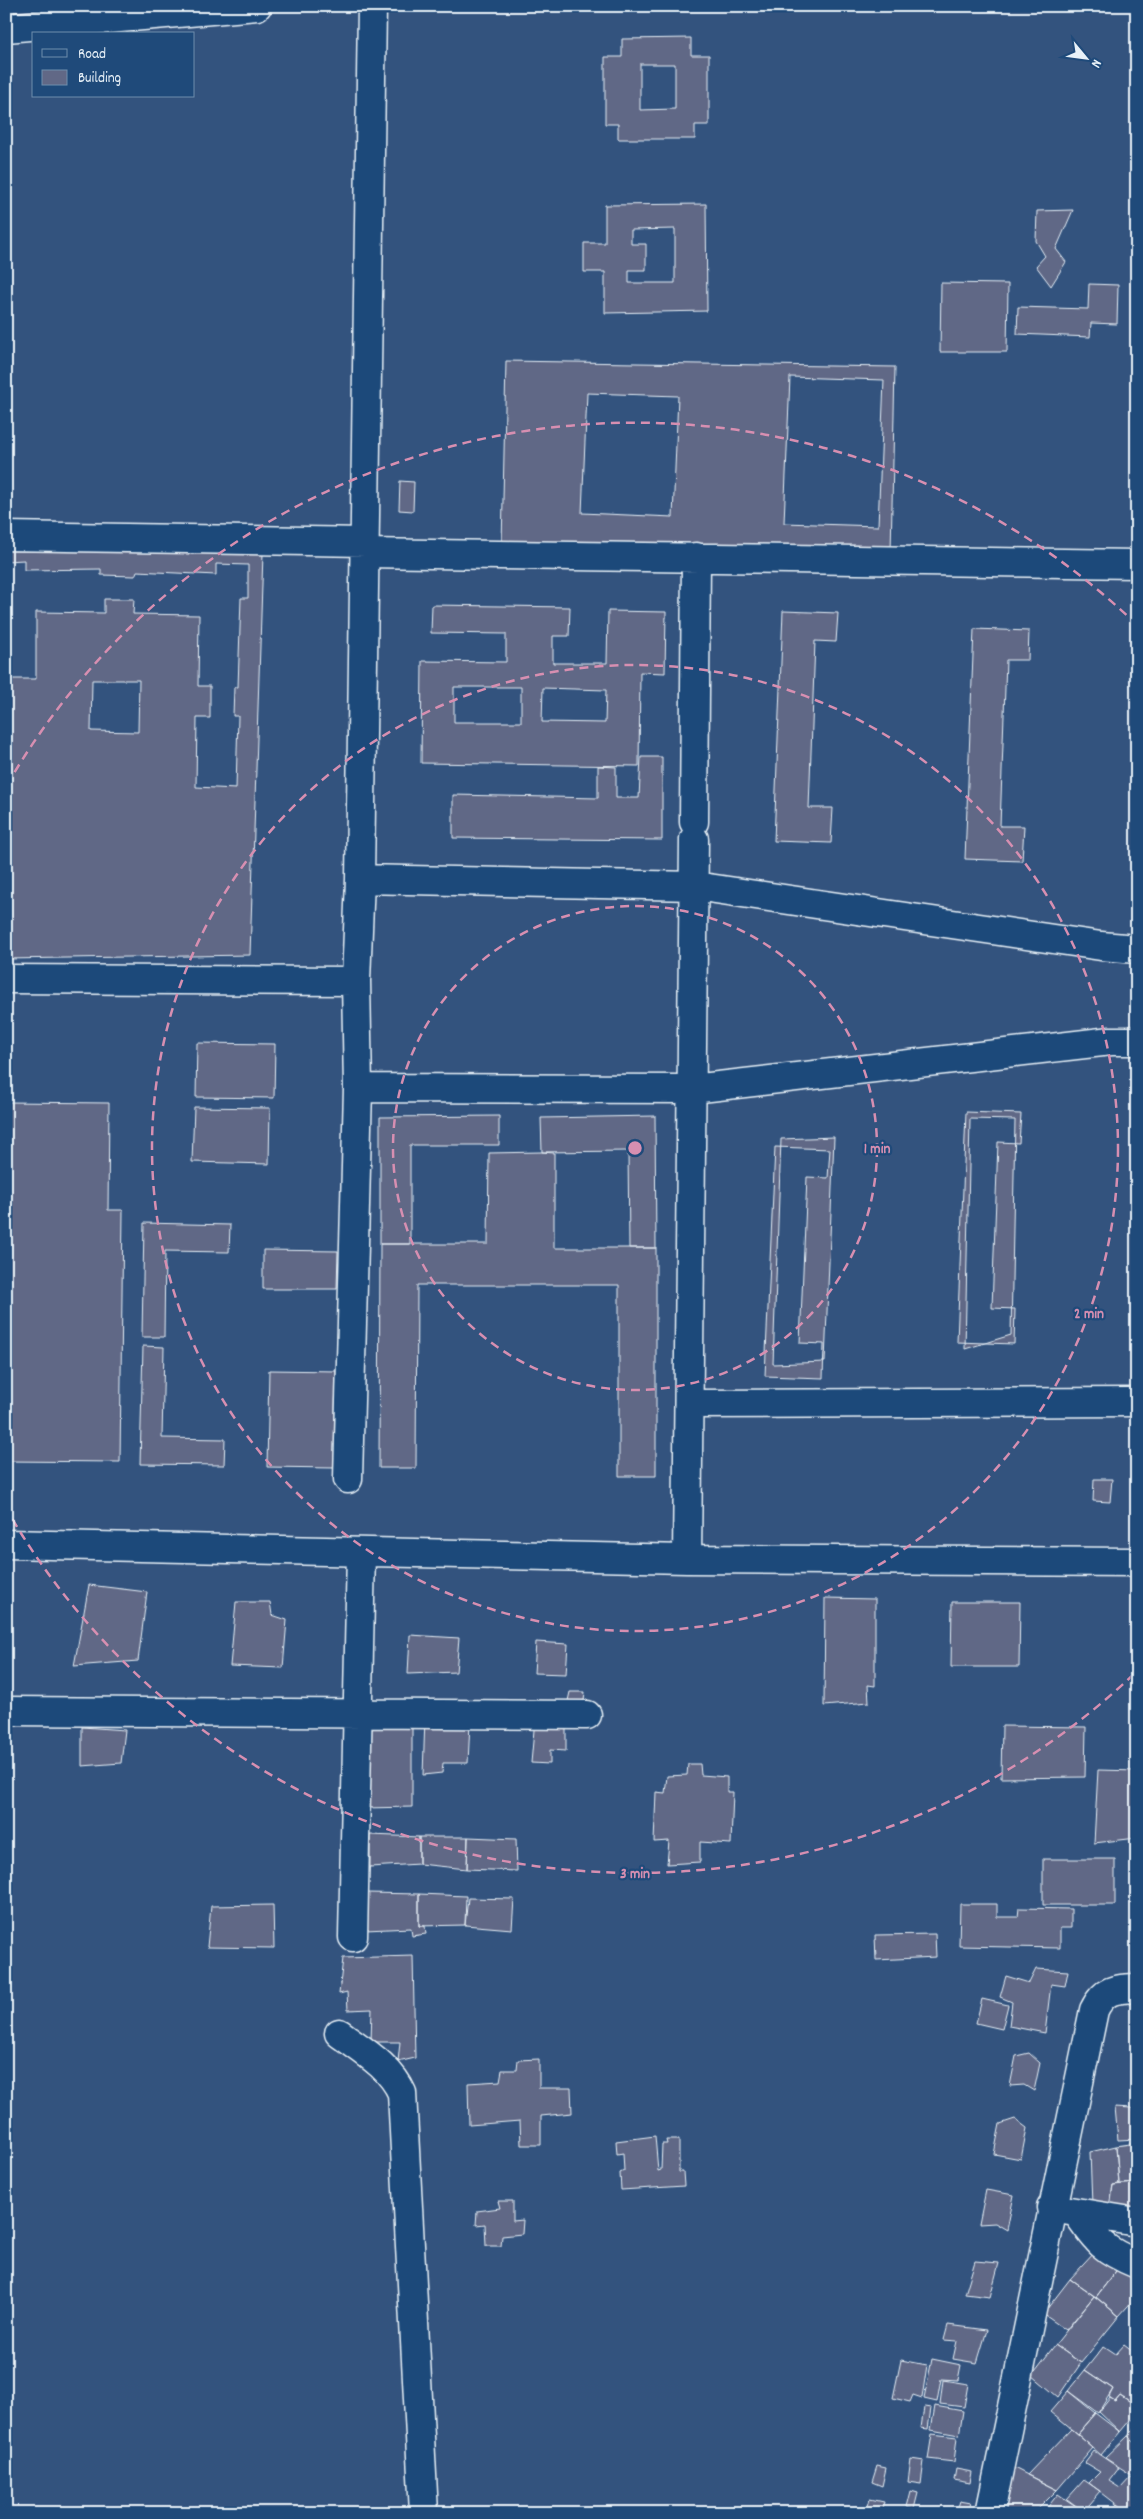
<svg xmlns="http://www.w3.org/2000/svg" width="1143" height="2519" viewBox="0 0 1143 2519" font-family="Dekko,sans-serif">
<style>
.building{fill:#616886;stroke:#e8f1f8;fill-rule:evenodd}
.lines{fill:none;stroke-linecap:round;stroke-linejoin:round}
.minor-casing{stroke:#e8f1f8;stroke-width:31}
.minor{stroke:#1f4a7a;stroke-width:28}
.ring{fill:none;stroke:#d78fb1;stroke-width:2.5;stroke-dasharray:9 6}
.centre{fill:#d78fb1;stroke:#1f4a7a;stroke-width:2.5}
.ring-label{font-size:15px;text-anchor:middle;font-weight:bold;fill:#d78fb1;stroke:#1f4a7a;stroke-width:4.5;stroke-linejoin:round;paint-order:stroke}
</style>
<rect width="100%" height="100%" fill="#33537e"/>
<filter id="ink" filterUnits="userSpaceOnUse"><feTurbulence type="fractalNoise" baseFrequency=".02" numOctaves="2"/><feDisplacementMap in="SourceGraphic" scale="10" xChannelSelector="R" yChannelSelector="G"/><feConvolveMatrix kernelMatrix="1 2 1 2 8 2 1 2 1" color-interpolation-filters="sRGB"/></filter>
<g filter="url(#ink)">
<path class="building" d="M 691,38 L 691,55 L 709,55 L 709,125 L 695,125 L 695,139 L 618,139 L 618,124 L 605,124 L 605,57 L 622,57 L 622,39 ZM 640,64 L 675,64 L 675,109 L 640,110 Z
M 706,204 L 707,311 L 605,313 L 605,272 L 584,272 L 584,243 L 605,243 L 605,205 ZM 675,229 L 675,283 L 629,283 L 629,270 L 646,270 L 646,244 L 631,244 L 631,230 Z
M 1073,210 L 1056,249 L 1066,262 L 1051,286 L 1036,266 L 1045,256 L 1036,241 L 1037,211 Z
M 941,283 L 1008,284 L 1007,352 L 940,352 Z
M 1089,284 L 1118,285 L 1117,324 L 1091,323 L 1090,337 L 1017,334 L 1018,307 L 1088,309 Z
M 506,361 L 895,367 L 891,552 L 502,546 ZM 790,377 L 884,380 L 878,526 L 784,523 ZM 587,393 L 678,396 L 673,517 L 582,513 Z
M 400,481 L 414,482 L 413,511 L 399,510 Z
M 6,551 L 263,553 L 250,955 L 6,959 L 6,679 L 36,679 L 36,612 L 104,613 L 104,599 L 134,599 L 133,614 L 199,615 L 198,686 L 210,686 L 210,718 L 197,718 L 196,787 L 236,789 L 238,716 L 233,716 L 234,687 L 238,687 L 241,598 L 248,598 L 248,565 L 216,564 L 216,575 L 137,571 L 135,576 L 101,575 L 101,569 L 24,570 L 24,560 L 6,561 ZM 92,680 L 139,680 L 138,732 L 91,731 Z
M 432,605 L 570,607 L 569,636 L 553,636 L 553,663 L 607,663 L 608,611 L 666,612 L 665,673 L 640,672 L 639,766 L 421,763 L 422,661 L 506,662 L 506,634 L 431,633 ZM 454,687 L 521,687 L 521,722 L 454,722 ZM 543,688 L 606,690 L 605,723 L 542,722 Z
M 783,611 L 838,613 L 836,642 L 815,641 L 809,808 L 833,808 L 831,843 L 774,841 Z
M 974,629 L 1029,631 L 1028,660 L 1006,660 L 1000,826 L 1024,826 L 1022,861 L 965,859 Z
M 641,757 L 662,757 L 662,840 L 453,838 L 453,795 L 598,798 L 598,766 L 616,767 L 616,798 L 639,798 Z
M 197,1043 L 275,1044 L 274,1098 L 196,1097 Z
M 6,1102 L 109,1103 L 108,1210 L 123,1210 L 120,1462 L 6,1461 Z
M 194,1107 L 270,1108 L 269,1164 L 192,1162 Z
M 966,1112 L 1021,1114 L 1019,1143 L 998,1142 L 992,1308 L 1015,1309 L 1014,1344 L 957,1342 Z
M 499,1116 L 499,1145 L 410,1145 L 410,1244 L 380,1244 L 380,1117 Z
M 655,1116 L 656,1248 L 629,1248 L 628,1151 L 542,1152 L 541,1118 Z
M 970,1119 L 1015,1120 L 1011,1335 L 965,1349 Z
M 834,1137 L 825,1362 L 773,1364 L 781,1139 Z
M 775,1147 L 830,1149 L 828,1178 L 807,1177 L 800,1343 L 824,1344 L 823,1378 L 765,1376 Z
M 542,1152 L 554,1153 L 554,1248 L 656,1248 L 656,1476 L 619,1476 L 619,1285 L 417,1285 L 416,1468 L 379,1468 L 380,1244 L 488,1244 L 489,1153 Z
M 144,1223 L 230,1225 L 229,1252 L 165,1251 L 164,1337 L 142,1337 Z
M 263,1250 L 338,1251 L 337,1289 L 263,1289 Z
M 143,1346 L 164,1347 L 162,1438 L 225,1439 L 224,1465 L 140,1464 Z
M 269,1370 L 336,1371 L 334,1468 L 267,1467 Z
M 1094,1479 L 1112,1479 L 1110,1502 L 1093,1501 Z
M 89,1585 L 147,1592 L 138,1661 L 74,1666 Z
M 825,1598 L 875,1599 L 875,1686 L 868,1685 L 869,1702 L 824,1706 Z
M 236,1602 L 270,1602 L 272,1615 L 287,1620 L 283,1668 L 230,1666 Z
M 952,1602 L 1020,1602 L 1019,1667 L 951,1667 Z
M 410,1635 L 459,1638 L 456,1672 L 408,1674 Z
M 536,1642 L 568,1644 L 566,1674 L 534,1673 Z
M 570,1692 L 585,1692 L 584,1701 L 568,1701 Z
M 362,1717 L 412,1720 L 412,1807 L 365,1808 Z
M 425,1718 L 470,1723 L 468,1763 L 443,1763 L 442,1773 L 423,1775 Z
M 535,1719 L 566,1719 L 566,1751 L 550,1750 L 550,1764 L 531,1763 Z
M 1002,1726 L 1086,1727 L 1085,1777 L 1001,1778 Z
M 82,1727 L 125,1730 L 121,1763 L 82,1766 Z
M 688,1764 L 700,1764 L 701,1775 L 727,1777 L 727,1792 L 733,1792 L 731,1844 L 700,1842 L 700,1862 L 667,1864 L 669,1841 L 654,1842 L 656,1792 L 665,1793 L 667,1776 L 687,1775 Z
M 1098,1770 L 1137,1771 L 1137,1838 L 1094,1843 Z
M 370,1835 L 419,1837 L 419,1864 L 370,1867 Z
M 419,1837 L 468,1837 L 467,1869 L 419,1864 Z
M 468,1837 L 516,1839 L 517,1871 L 467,1869 Z
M 1043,1859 L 1115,1859 L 1115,1905 L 1043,1905 Z
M 367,1893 L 419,1894 L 419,1926 L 425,1926 L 426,1934 L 412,1936 L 411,1928 L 365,1930 Z
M 419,1894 L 466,1896 L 465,1925 L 419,1926 Z
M 468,1898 L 514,1899 L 512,1929 L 465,1925 Z
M 960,1904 L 997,1904 L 997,1917 L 1018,1917 L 1019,1908 L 1071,1909 L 1071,1928 L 1060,1928 L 1060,1948 L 959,1946 Z
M 273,1905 L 274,1948 L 207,1947 L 211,1906 Z
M 935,1934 L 936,1957 L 876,1960 L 875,1935 Z
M 413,1956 L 415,2058 L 398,2062 L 400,2042 L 371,2042 L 372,2009 L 348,2010 L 347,1992 L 339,1994 L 343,1958 Z
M 1036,1969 L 1068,1971 L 1065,1986 L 1051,1984 L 1045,2033 L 1009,2026 L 1012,2002 L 1000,1997 L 1006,1976 L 1029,1983 Z
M 982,1999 L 1008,2005 L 1002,2029 L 976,2023 Z
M 1029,2053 L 1040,2063 L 1034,2091 L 1024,2085 L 1010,2086 L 1016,2056 Z
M 539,2059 L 539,2088 L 571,2088 L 572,2113 L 541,2116 L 541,2145 L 521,2145 L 520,2121 L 469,2125 L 468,2083 L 500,2081 L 502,2070 L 517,2070 L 518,2060 Z
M 1115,2107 L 1131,2108 L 1137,2113 L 1137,2139 L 1118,2140 Z
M 1015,2119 L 1027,2128 L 1021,2159 L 994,2154 L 1000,2124 Z
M 655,2136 L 658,2171 L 661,2170 L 662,2144 L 667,2144 L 666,2140 L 679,2140 L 679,2172 L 683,2172 L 684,2186 L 621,2190 L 620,2173 L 624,2171 L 623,2153 L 617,2154 L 616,2141 Z
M 1137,2143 L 1137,2183 L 1119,2184 L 1116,2146 Z
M 1116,2146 L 1119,2184 L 1113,2185 L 1109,2206 L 1092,2204 L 1090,2152 Z
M 1137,2183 L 1137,2213 L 1110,2209 L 1113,2185 Z
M 986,2190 L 1014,2195 L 1007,2230 L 995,2223 L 979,2224 Z
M 498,2201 L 513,2201 L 513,2221 L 523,2220 L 522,2234 L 502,2236 L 501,2246 L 486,2246 L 485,2224 L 476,2225 L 477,2211 L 500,2208 Z
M 1096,2251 L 1119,2267 L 1096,2297 L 1070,2279 Z
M 975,2261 L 999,2263 L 990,2297 L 965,2294 Z
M 1119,2267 L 1137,2283 L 1137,2296 L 1119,2316 L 1096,2297 Z
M 1070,2279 L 1094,2296 L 1066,2330 L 1043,2314 Z
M 1094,2296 L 1119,2316 L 1081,2363 L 1055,2345 Z
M 948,2325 L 987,2330 L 977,2363 L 953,2359 L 957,2341 L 944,2340 Z
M 1055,2345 L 1081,2363 L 1058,2397 L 1032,2375 Z
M 1124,2345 L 1137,2355 L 1137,2406 L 1120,2395 L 1115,2401 L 1109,2397 L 1113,2389 L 1085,2370 L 1104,2346 L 1116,2354 Z
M 932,2359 L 961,2365 L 958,2380 L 941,2379 L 937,2402 L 924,2399 Z
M 901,2360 L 927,2365 L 922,2398 L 913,2395 L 910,2402 L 893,2398 Z
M 1085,2370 L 1113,2389 L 1098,2413 L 1068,2391 Z
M 943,2380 L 968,2384 L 964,2407 L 940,2404 Z
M 1068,2391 L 1095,2413 L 1077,2434 L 1050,2412 Z
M 1120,2395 L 1137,2406 L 1137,2422 L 1131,2419 L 1120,2432 L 1099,2412 L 1110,2398 L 1115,2401 Z
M 935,2406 L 963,2411 L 959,2435 L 931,2430 Z
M 924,2407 L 931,2408 L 928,2429 L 921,2428 Z
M 1095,2413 L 1120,2432 L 1101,2455 L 1077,2434 Z
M 1137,2425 L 1137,2443 L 1128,2436 Z
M 1071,2429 L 1093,2448 L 1057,2490 L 1027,2475 Z
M 932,2434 L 957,2437 L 954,2462 L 928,2459 Z
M 1128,2436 L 1137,2443 L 1135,2477 L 1105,2458 Z
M 1094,2451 L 1119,2468 L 1109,2481 L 1120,2488 L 1131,2476 L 1137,2481 L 1137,2509 L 1134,2513 L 1128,2513 L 1089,2483 L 1100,2472 L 1085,2463 Z
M 911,2459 L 924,2461 L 921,2484 L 908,2482 Z
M 877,2466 L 886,2468 L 882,2486 L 872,2482 Z
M 1014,2468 L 1057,2490 L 1034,2513 L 1007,2513 L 1005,2511 Z
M 956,2469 L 972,2472 L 970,2483 L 954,2480 Z
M 1084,2480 L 1100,2491 L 1083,2511 L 1067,2499 Z
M 911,2491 L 918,2493 L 914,2509 L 907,2507 Z
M 1058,2494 L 1083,2511 L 1082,2513 L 1043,2513 Z
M 870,2499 L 884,2502 L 881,2513 L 866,2513 Z
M 960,2501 L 971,2503 L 968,2513 L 957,2510 Z
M 1117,2504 L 1128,2513 L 1110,2513 Z"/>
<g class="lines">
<g class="minor-casing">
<path id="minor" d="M 6,28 L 257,6
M 6,536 L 365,542
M 364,553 L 1137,564
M 694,822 L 696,557
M 360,879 L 695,886 L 1101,946 L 1137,949
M 6,979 L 356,981
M 358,1088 L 692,1089 L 1111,1041 L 1137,1041
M 689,1404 L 1137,1402
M 348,1479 L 358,1088 L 356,981 L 360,879 L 372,6
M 6,1544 L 687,1559 L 1137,1562
M 687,1559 L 694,839
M 6,1711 L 587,1715
M 353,1937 L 361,1552
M 339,2033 C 363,2051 390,2066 402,2093 L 424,2513
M 1051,2208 L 1137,2222
M 1077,2213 C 1098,2243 1103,2250 1137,2264
M 990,2513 L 1094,2010 C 1104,1989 1115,1989 1137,1988"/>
</g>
<use href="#minor" class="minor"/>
</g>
</g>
<g class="ring">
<circle cx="635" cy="1148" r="242"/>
<circle cx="635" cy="1148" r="483"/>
<path d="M1134 1674A725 725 0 0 1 7 1510M7 785A725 725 0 0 1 1134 622"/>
</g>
<circle cx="635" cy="1148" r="8" class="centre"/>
<g class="ring-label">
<text x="877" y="1153">1 min</text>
<text x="1089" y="1318">2 min</text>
<text x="635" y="1878">3 min</text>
</g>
<rect width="1143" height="2519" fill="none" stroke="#1f4a7a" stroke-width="25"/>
<rect x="12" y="12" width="1118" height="2494" fill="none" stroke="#e8f1f8" stroke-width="2" filter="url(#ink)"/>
<rect x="32" y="32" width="162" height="65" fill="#1f4a7a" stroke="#6f8dac"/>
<rect x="42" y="49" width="25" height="8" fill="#1f4a7a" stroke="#6f8dac"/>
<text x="78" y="58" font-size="15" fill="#e8f1f8">Road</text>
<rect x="42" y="70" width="25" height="15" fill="#616886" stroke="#6f8dac"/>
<text x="78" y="82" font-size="15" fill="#e8f1f8">Building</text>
<g transform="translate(1086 58) rotate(119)" stroke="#1f4a7a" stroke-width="4" paint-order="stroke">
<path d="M0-4L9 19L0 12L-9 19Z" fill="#e8f1f8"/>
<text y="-8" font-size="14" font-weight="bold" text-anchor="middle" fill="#e8f1f8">N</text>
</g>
</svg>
